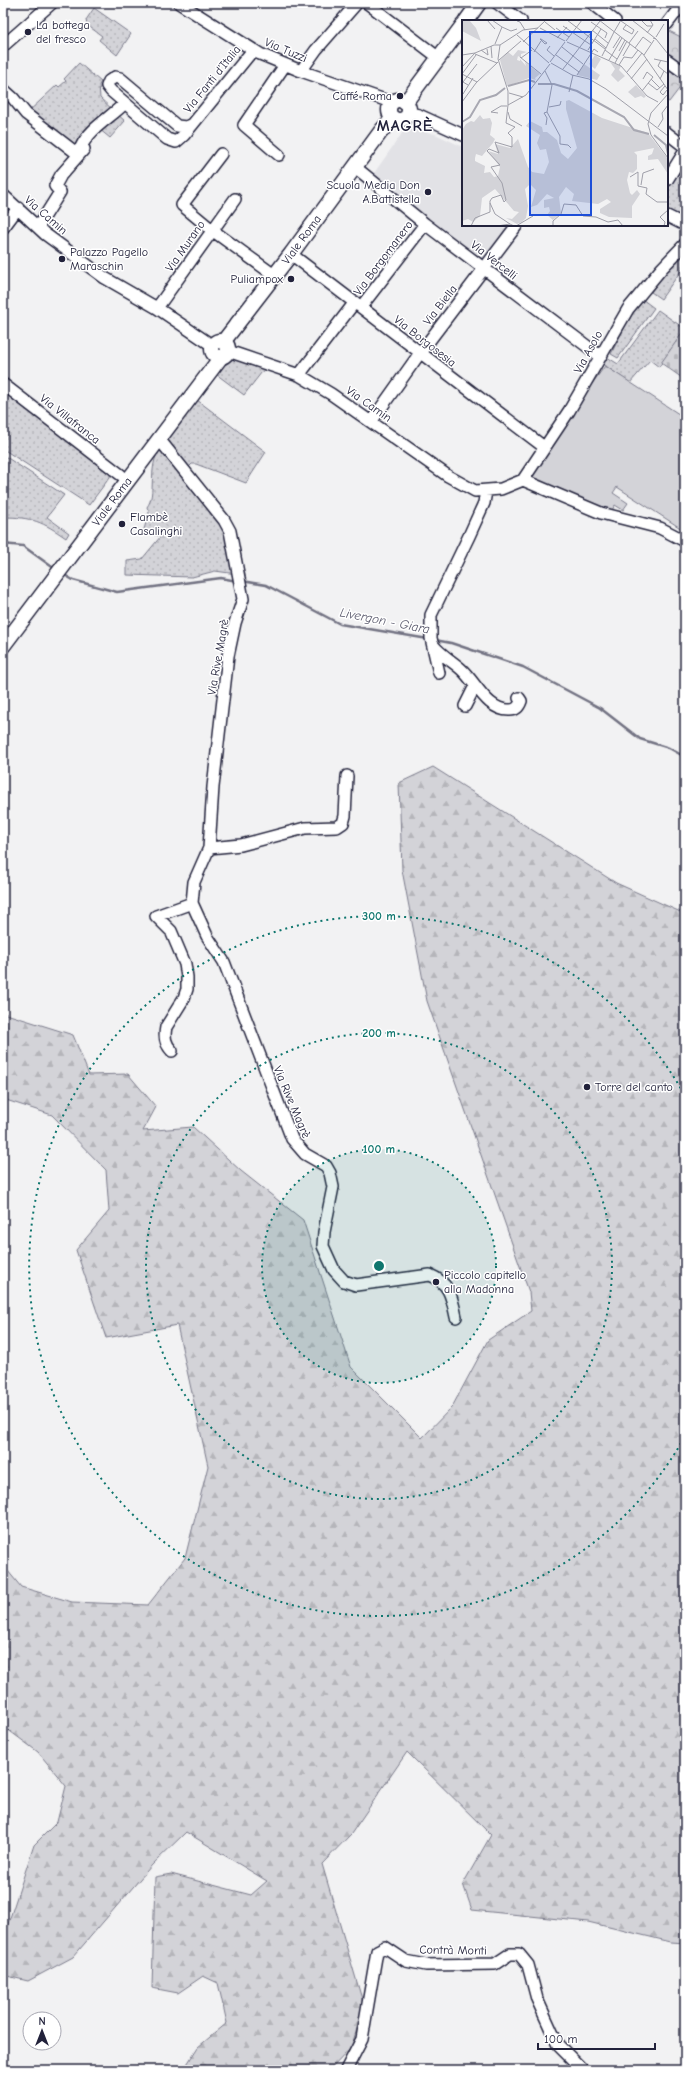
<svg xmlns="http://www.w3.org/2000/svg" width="688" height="2073" viewBox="0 0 688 2073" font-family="'Comic Neue',sans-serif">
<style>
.built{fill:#e2e2e6}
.grass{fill:url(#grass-dots);stroke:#7a7a8a}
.forest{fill:url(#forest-firs);stroke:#7a7a8a}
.cemetery{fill:url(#cemetery-stones);stroke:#7a7a8a}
.park{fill:url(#park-crowns);stroke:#7a7a8a}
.pitch{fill:#d3d3d8;stroke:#7a7a8a}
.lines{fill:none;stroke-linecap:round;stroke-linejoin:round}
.stream{stroke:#727282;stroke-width:2.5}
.minor-casing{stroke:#22223b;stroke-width:14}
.major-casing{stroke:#22223b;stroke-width:17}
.minor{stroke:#fff;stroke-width:11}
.major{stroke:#fff;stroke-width:14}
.ring{fill:none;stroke:#0f766e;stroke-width:2;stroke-dasharray:2 4}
.poi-dot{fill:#22223b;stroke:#fff;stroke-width:1.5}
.labels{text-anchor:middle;stroke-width:3;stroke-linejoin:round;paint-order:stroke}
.poi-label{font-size:12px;fill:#22223b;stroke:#fff;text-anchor:start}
.street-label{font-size:12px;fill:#22223b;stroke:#fff}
.water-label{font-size:13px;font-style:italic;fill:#58586b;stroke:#fff}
.district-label{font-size:16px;font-weight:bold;letter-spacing:1px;fill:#22223b;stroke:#fff}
.inset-river{fill:none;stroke:#a8a8b2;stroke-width:2}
.inset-road{fill:none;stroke:#9f9fa9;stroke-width:1}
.view{fill:#1d4ed8;fill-opacity:0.15;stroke:#1d4ed8;stroke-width:2}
.inset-edge{fill:none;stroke:#22223b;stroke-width:2}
.centre{fill:#0f766e;stroke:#fff;stroke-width:2}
.ring-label{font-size:12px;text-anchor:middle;font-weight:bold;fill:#0f766e;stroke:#fff;stroke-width:3;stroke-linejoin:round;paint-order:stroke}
</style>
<defs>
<pattern id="grass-dots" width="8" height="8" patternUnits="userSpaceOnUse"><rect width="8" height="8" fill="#d3d3d8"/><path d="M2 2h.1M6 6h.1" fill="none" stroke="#b5b5ba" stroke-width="1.8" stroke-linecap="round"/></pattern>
<pattern id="forest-firs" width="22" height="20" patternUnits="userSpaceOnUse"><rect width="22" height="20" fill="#d3d3d8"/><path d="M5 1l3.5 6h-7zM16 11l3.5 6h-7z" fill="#b5b5ba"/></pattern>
<pattern id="cemetery-stones" width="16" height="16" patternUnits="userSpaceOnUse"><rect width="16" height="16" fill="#d3d3d8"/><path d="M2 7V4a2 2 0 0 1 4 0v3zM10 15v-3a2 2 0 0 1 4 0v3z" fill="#b5b5ba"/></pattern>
<pattern id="park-crowns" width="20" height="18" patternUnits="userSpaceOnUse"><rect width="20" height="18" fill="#d3d3d8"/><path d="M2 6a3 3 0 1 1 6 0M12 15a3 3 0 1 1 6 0" fill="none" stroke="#b5b5ba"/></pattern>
</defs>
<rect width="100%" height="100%" fill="#f2f2f3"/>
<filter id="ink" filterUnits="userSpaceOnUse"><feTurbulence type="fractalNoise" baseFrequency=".025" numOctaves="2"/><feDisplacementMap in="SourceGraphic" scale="8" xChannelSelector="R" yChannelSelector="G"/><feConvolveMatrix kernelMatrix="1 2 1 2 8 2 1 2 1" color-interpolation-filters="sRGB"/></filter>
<g filter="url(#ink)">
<path class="built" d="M 410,128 L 420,129 L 426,132 L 435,134 L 463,147 L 463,225 L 515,225 L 485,261 L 480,260 L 372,176 L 403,132 Z"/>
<path class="grass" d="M 94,8 L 131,34 L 117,55 L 99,40 L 102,36 L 87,25 L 86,20 Z
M 79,63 L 101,82 L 99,85 L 100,98 L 114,111 L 77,151 L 27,113 L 57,85 L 59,87 L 66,81 L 64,79 Z
M 117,114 L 125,121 L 110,138 L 99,129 Z
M 685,157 L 685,220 L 667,211 L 667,190 Z
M 685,253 L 685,265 L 661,299 L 651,292 L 664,274 Z
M 642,299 L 654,308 L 618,358 L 611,354 L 626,324 Z
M 658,310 L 685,329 L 659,367 L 650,360 L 630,383 L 603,364 L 607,357 L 618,364 Z
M 233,357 L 265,368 L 244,395 L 216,374 L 228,359 Z
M 3,390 L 110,472 L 110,477 L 89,505 L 3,449 Z
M 197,400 L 266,452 L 246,483 L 196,464 L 192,464 L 187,469 L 167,444 L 166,438 L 193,402 Z
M 160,448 L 226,529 L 237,574 L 215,571 L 192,577 L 127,575 L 127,561 L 142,559 L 161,536 L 143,533 L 149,512 L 147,507 C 157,494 147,468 160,448 Z
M 3,455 L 64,495 L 47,517 L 69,533 L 66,538 C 43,522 32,517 3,517 Z"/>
<path class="forest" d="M 433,767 L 616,883 L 685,914 L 685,1943 L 671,1942 L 588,1922 L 472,1910 L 463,1884 L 491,1835 L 407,1752 L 351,1834 L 322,1864 L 364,2006 L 351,2048 L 330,2070 L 186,2070 L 184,2069 L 198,2047 L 227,2023 L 218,1983 L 203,1976 L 178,1993 L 152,1988 L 155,1877 L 171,1874 L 251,1895 L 267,1881 L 186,1832 L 152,1865 L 73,1957 L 28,1981 L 3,1975 L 3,1960 L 8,1924 L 34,1845 L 57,1822 L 66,1786 L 38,1752 L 3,1726 L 3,1565 L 21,1587 L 72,1602 L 148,1605 L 185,1558 L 208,1466 L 177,1325 L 106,1338 L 76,1250 L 109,1211 L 106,1170 L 52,1115 L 3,1099 L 3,1013 L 73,1035 L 89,1075 L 128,1074 L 156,1107 L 143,1131 L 193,1127 L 241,1171 L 303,1220 L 351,1367 L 422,1438 L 452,1407 L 488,1340 L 531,1311 L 529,1292 L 427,1001 L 402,870 L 399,783 Z"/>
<path class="cemetery" d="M 685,329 L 685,380 L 661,363 Z"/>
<path class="park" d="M 667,30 L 685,39 L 685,63 L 678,72 L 667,64 Z
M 667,69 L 685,81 L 669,102 L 667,101 Z"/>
<path class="pitch" d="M 605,366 L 685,418 L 685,531 L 617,487 L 613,493 L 628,503 L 623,510 L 615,505 L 611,512 L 530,478 L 572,411 Z"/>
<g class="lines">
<path class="stream" d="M 3,544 L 23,546 L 55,569
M 63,574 L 73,580 L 117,592 L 221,578 L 237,581
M 242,581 L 266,585 L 340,624 L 428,639
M 435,640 L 451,643 L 523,667 L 600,708 L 640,739 L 669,748 L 685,757"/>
<g class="minor-casing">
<path id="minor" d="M 179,3 L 260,54 L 301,71 L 385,100 L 391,105
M 367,3 L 439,58
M 497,3 L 521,21
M 592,3 L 615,21
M 667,24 L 683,3
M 3,46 L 52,3
M 667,60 L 685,73
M 301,71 L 316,50 L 357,3
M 3,89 L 13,98 L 26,114 L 79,155
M 409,113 L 419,115 L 463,135
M 191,125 L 186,127 L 177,126 L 120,78 L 115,77 L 109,81 L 107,86 L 111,91 L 167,139 L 176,142 L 184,135 L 253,50
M 667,133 L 685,147
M 221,154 L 182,205 L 212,230 L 274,275
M 279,155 L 244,125 L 285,65
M 355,167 L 425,224 L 600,356
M 667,180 L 685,151
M 3,195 L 45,234 L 105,278 L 157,308 L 213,346
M 667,216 L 685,225
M 38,227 L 60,192 L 55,186 L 61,175 L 84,149 L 81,147 C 90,128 110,118 125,103
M 3,228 L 18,208
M 291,254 L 544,447
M 361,307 L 425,224
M 157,308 L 235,199
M 228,351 L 299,375 L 331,394 L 448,476 L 475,491 L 501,489 L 523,480 L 601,513 L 660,528 L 685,541
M 299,375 L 355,302
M 3,384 L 121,475
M 371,422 L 420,353 L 517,225
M 159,439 L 224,520 L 230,531 L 243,599 L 235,623 L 228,656 L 213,787 L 209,848 L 194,882 L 192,903 L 207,936 L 224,962 L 292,1139 L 305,1154 L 326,1166 L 330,1173 L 333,1187 L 324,1232 L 323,1246 L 334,1270 L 344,1281 L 356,1285 L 430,1275 C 450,1283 452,1298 456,1317
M 523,480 L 569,411 L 628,309 L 662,268 L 685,244
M 433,645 C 441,655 452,661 461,669 C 476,682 487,711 510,710 C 516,710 519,707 521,701 L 519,698
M 439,673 L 431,638 L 431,615 L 469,536 L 484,503 L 486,491
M 465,706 L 475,686
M 209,848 L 241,845 L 305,828 L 337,827 L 343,823 L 345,816 L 347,776
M 172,1051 C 165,1044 164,1037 166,1027 L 184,998 L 187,989 L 187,977 L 185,964 L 171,931 L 156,916 L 192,903
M 346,2070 L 362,2039 L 377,1951 L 385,1947 L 406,1961 L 426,1965 L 495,1964 L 510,1954 L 519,1954 L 528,1965 L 537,1999 L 558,2045 L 583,2070"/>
</g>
<g class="major-casing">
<g id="major">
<path d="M 466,21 L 479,3"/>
<circle cx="399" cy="110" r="10"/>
<path d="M 405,103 L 463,25"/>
<circle cx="220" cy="349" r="8"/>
<path id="s1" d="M 223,342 L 291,254 L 382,130 L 393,118"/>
<path id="s2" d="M 3,646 L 221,357"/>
</g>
</g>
<use href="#minor" class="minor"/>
<use href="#major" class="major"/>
</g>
</g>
<circle cx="379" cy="1266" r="117" fill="#0f766e" fill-opacity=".12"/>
<g class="ring">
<circle cx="379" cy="1266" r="117"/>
<circle cx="379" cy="1266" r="233"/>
<path d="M684 1438A350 350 0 1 1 684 1094"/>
</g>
<g class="poi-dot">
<circle cx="28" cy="32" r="4"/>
<circle cx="400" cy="96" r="4"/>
<circle cx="428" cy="192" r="4"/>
<circle cx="62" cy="259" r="4"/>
<circle cx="291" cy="279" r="4"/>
<circle cx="122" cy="524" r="4"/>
<circle cx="587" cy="1087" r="4"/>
<circle cx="436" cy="1282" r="4"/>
</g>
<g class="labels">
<g class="poi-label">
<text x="36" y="29">La bottega<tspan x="36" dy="14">del fresco</tspan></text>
<text x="392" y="100" text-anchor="end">Caffé Roma</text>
<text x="420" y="189" text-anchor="end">Scuola Media Don<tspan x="420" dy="14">A.Battistella</tspan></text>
<text x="70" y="256">Palazzo Pagello<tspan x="70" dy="14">Maraschin</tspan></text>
<text x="283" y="283" text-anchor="end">Puliampox</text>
<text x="130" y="521">Flambè<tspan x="130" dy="14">Casalinghi</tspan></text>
<text x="595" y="1091">Torre del canto</text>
<text x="444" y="1279">Piccolo capitello<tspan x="444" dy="14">alla Madonna</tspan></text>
</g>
<g class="street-label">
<text transform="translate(286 50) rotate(23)" y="4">Via Tuzzi</text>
<text transform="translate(212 79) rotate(-51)" y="4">Via Fanti d'Italia</text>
<text transform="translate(46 215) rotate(41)" y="4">Via Camin</text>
<text dy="4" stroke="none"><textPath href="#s1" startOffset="129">Viale Roma</textPath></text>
<text transform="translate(185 246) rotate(-55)" y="4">Via Murano</text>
<text transform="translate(383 258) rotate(-53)" y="4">Via Borgomanero</text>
<text transform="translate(494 260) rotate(38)" y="4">Via Vercelli</text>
<text transform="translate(440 305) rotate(-52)" y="4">Via Biella</text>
<text transform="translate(425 341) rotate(38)" y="4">Via Borgosesia</text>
<text transform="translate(588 352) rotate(-61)" y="4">Via Asolo</text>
<text transform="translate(369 404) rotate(35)" y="4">Via Camin</text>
<text transform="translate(70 419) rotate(38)" y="4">Via Villafranca</text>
<text dy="4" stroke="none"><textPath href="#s2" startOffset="181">Viale Roma</textPath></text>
<text transform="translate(218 657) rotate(-80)" y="4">Via Rive Magrè</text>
<text transform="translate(292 1102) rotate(67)" y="4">Via Rive Magrè</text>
<text transform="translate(453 1950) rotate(1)" y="4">Contrà Monti</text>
</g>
<g class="water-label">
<text transform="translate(385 620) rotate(11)" y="5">Livergon - Giara</text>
</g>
<g class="district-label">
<text x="405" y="131">MAGRÈ</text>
</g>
</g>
<g transform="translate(462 20)">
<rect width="206" height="206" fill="#f2f2f3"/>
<path d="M 56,30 L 65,32 L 59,34 L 59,38 L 56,36 L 55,40 L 58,41 L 58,39 L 64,46 L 63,42 L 78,54 L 73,58 L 74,60 L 67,58 L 45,66 L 38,40 L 46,32 L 51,36 ZM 148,42 L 159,46 L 157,50 L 163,56 L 156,62 L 149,55 L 153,49 ZM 174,65 L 184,76 L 182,78 L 179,76 L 173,78 L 166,72 Z" fill="#d3d3d8"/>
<path d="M 0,0 L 7,0 L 14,8 L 19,21 L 0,11 ZM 107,80 L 140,98 L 186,113 L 206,139 L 206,154 L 196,139 L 186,140 L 186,136 L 190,134 L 192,128 L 172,132 L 175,135 L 175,149 L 171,153 L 167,152 L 165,160 L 168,173 L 170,175 L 175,170 L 178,174 L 170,186 L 170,198 L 147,197 L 138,193 L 138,189 L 149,182 L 145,179 L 136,184 L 110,181 L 112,174 L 104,167 L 97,177 L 99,193 L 91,200 L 85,195 L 88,191 L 87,187 L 82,188 L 82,180 L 92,178 L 85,174 L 75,185 L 69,187 L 74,170 L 68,164 L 63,169 L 66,186 L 64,198 L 60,202 L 55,204 L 44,198 L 50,199 L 57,192 L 52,191 L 33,169 L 20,178 L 18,196 L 11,202 L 6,199 L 0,201 L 0,110 L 4,104 L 9,101 L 12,102 L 18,95 L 21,99 L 28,98 L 30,103 L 28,115 L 33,119 L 31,123 L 20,136 L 14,134 L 13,138 L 13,141 L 23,146 L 22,153 L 28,152 L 32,157 L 36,156 L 38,147 L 26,131 L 36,134 L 33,124 L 48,128 L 56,119 L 66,147 L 70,152 L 82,154 L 87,142 L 84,129 L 78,130 L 75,123 L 78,115 L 64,106 L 68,101 L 80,107 L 81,112 L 85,112 L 95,120 L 99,133 L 106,139 L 115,128 L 104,89 L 104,81 Z" fill="#d3d3d8"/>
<path d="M 133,35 L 139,39 L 133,49 L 127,44 Z" fill="#d3d3d8"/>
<path d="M 122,44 L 138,55 L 135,60 L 115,55 Z" fill="#d3d3d8"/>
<path class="inset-river" d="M 76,64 L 92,64 L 115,71 L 162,97 L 172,110 L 187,114M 46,66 L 67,60 L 73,62M 0,102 L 8,97 L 18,80 L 34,75 L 43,68M 192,115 L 204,125 L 206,134"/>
<path class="inset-road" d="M 25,0 L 33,9M 30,0 L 40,7 L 49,11 L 55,9M 105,0 L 143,29M 137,0 L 181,34 L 206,70M 170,0 L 194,19 L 191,18M 179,0 L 185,6 L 190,6M 55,1 L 58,2 L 63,10M 159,1 L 172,10 L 170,14 L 161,9 L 164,5M 83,2 L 93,10M 129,2 L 145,13 L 143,18M 101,6 L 129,25M 78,8 L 103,21M 94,8 L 107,17M 130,10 L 146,23M 152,12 L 159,0M 185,13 L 191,5 L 188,0M 55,15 L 87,43M 194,17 L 202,4M 95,18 L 105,7M 78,19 L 79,19 L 85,23 L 83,24 ZM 133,19 L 144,28M 194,19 L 206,34M 104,21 L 120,0M 61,22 L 84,0M 105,22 L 159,46 L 185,76 L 196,82M 167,23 L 176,11M 33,24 L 40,7M 38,25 L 36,39 L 46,71 L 46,85M 38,25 L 61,10 L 76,8M 29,26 L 30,38M 88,26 L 85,30 L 92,36M 100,27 L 121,44M 151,28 L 158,17M 173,28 L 181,17 L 189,23M 19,30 L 26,35 L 25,29M 126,30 L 139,9M 143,30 L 155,39M 157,31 L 163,20M 72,32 L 79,21M 13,34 L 35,43M 0,35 L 13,33 L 32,25 L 38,25M 94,35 L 117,52M 182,35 L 192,20M 140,36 L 152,12M 161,36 L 168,24M 58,37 L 79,54M 59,38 L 70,30M 192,39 L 206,42M 37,40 L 59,21M 147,40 L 160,18M 199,40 L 196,46 L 202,51M 88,42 L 103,22M 89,43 L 110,55 L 127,59 L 144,69 L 206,116M 153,43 L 165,21M 157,45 L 162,37 L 170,38 L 176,30M 0,47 L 13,33M 101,49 L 138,1M 83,51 L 90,65 L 85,92 L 98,116 L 98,124 L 106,125 L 109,128M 165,52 L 180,33M 0,54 L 14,35M 0,54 L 15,62M 115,55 L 132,29 L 136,32M 169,59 L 185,39M 189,59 L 198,68M 198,59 L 202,51 L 206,54M 186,63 L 195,70 L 202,64M 6,65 L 1,62 L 15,44M 203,66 L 198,72 L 201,75 L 205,70M 180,71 L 191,57 L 185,52 L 181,59M 107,72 L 111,55M 47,73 L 61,77M 1,74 L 11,58M 206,74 L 189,93 L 186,104 L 189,115 L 206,138M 0,82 L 14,63 L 36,42M 46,85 L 64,75 L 88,44M 87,87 L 98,85 L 99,81M 46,92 L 48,99 L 60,106M 36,93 L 29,92 L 39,86 L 45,86M 84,105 L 85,98 L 82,93 L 85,92M 196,107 L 201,99 L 200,93 L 206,85M 168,157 L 176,152 L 176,166 L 185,168 L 184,174 L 195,182 L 206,182M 179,165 L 181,153 L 192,149M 28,183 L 33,194 L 48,204M 9,206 L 13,198 L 28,192 L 28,181 L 30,178 L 39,175 L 42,182 L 44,180 L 40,163 L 29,147 L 38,145 L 25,131 L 27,129 L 37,133 L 33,122 L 50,127 L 50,117 L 46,113 L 53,107 L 44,103 L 46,85M 35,206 L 48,204 L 52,206M 54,206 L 71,196M 91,206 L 91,201 L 99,194 L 102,184 L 114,185 L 121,196 L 134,197 L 146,202 L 156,200 L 161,206M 202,206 L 203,202 L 198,197 L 206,190"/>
<path class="view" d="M 68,12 L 129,12 L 129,195 L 68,195 Z"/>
<rect width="206" height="206" class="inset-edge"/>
</g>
<circle cx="379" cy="1266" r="6" class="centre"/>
<g class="ring-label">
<text x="379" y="920">300 m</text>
<text x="379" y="1037">200 m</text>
<text x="379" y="1153">100 m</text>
</g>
<rect width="688" height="2073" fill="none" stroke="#fff" stroke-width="16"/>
<rect x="8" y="8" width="672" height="2057" fill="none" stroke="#22223b" stroke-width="1.5" filter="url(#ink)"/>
<g transform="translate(42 2031)"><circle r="19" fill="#ffffff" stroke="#a7a7b1"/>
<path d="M0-3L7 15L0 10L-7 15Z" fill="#22223b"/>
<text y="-6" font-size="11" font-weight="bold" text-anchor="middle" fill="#22223b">N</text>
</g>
<path d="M538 2043v6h117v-6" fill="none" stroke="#22223b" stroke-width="2"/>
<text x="544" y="2043" font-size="12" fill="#22223b" stroke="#ffffff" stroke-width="3" paint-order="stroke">100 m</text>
</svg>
